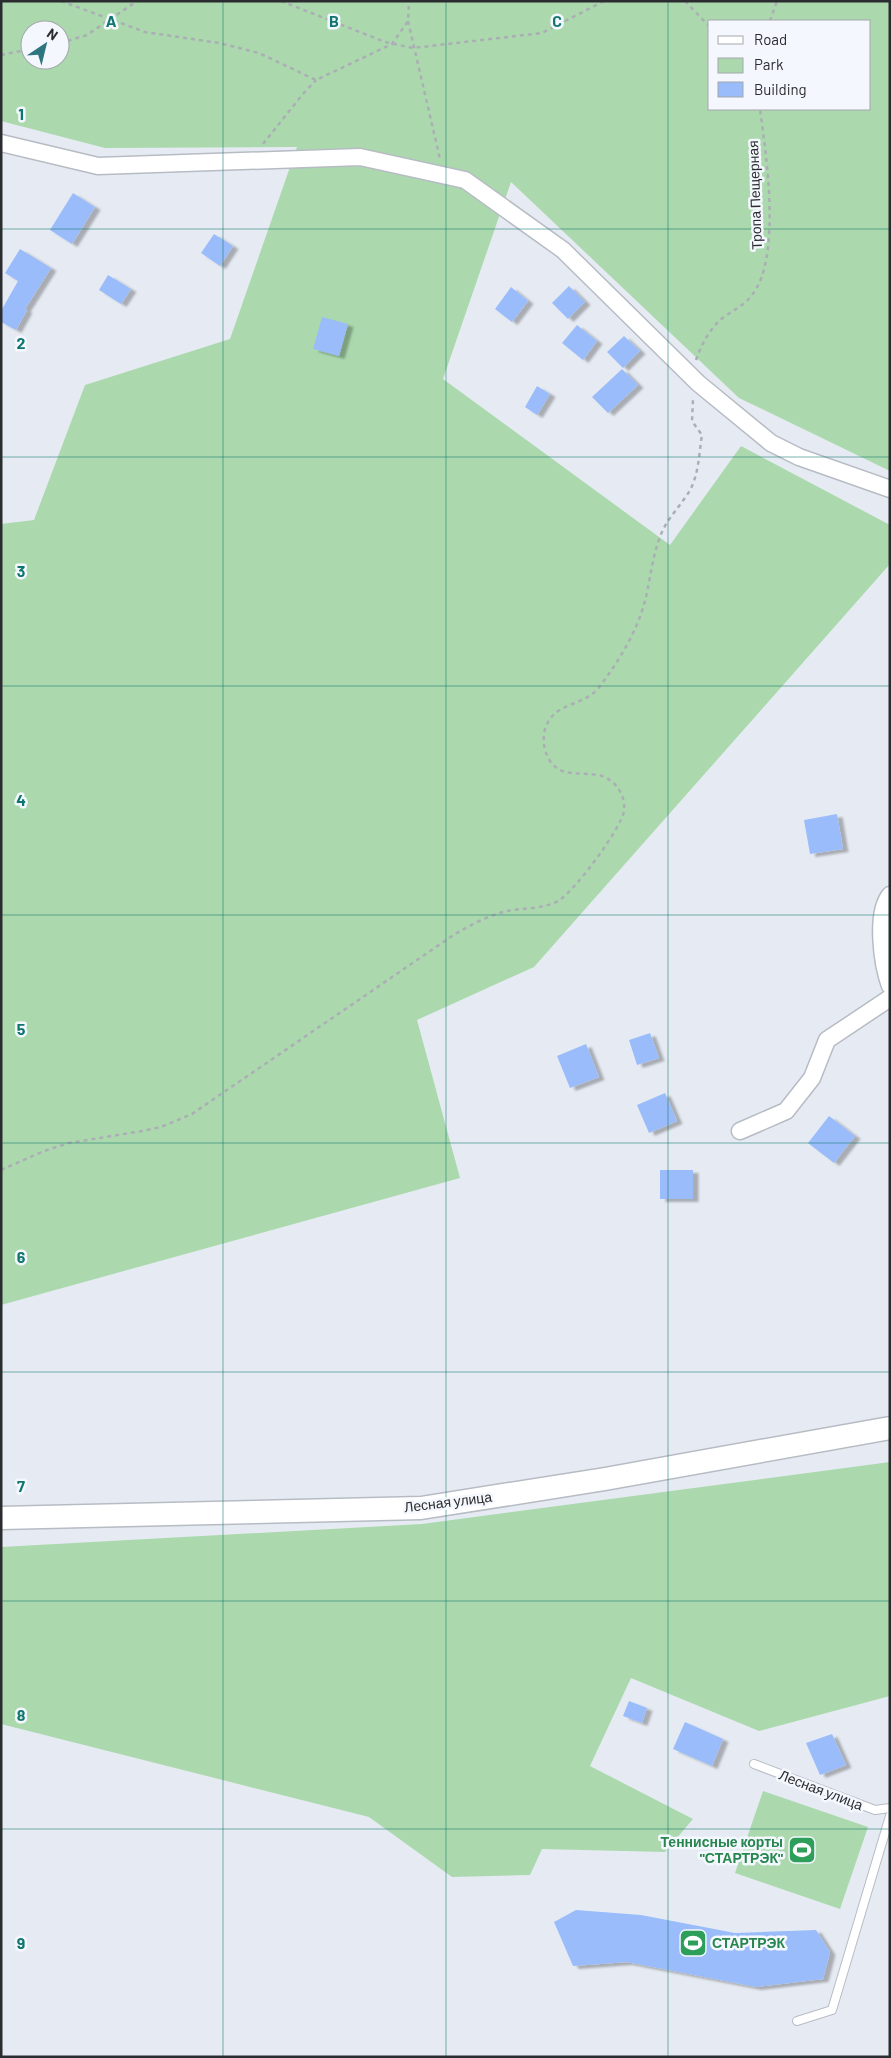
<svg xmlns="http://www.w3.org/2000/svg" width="891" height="2058" viewBox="0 0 891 2058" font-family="Barlow,sans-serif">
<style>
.green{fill:#abd9ad;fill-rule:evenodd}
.building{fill:#9abcfb;filter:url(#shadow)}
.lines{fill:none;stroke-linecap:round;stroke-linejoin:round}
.lane-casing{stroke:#b7bcc4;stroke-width:10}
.street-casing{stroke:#b7bcc4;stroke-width:19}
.secondary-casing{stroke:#b7bcc4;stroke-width:25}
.path{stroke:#abaeb5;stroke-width:2.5;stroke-dasharray:4 4;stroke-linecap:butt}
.lane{stroke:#fff;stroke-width:8}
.street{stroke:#fff;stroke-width:16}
.secondary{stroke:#fff;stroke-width:22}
.grid{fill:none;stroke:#0f766e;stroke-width:1;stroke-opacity:0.55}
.labels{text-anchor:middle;stroke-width:5;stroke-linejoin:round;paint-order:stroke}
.street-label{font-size:14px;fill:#2b2c2f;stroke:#f4f8fe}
.leisure-label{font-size:14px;font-weight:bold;fill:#27864d;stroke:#f4f8fe;text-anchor:end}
.grid-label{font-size:16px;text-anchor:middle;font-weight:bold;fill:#0f766e;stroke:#f4f8fe;stroke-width:5;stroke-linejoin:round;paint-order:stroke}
</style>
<defs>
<filter id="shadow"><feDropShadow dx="5.5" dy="3" stdDeviation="1" flood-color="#0004"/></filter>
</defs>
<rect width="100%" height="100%" fill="#e6ebf3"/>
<path class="green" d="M 1,1 L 890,1 L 890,471 L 739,398 L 511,182 L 443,379 L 670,545 L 741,446 L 890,525 L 890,564 L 534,967 L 417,1020 L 460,1178 L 1,1305 L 1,524 L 34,520 L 85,385 L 230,339 L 297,147 L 105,148 L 1,121 ZM 710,21 L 870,21 L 870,109 L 710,109 ZM 30,30 L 60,30 L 60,60 L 30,60 Z
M 890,1462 L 890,1696 L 759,1731 L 631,1678 L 590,1766 L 693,1819 L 665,1852 L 542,1849 L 530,1875 L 452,1877 L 369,1817 L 1,1724 L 1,1547 L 422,1524 Z
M 763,1791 L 868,1827 L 840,1909 L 735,1873 Z"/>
<path class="building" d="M 73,193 L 95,207 L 72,244 L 50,230 Z
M 214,234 L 233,246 L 220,266 L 201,253 Z
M 20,249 L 51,268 L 25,309 L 27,310 L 16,330 L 1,322 L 1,311 L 18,281 L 5,273 Z
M 108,275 L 131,289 L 121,304 L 99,290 Z
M 569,286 L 585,302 L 568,319 L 552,303 Z
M 511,287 L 528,301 L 512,322 L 495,309 Z
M 322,317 L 348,324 L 339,356 L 313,349 Z
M 577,325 L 597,341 L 583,360 L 562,343 Z
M 624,336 L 640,351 L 623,368 L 607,352 Z
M 622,369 L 638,385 L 608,413 L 592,397 Z
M 537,386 L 550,394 L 537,415 L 525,407 Z
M 837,814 L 843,849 L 810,854 L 804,820 Z
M 650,1033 L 659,1058 L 637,1065 L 629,1040 Z
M 586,1044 L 599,1077 L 570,1088 L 557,1056 Z
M 665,1093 L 677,1121 L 649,1133 L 637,1105 Z
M 829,1116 L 855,1136 L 834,1163 L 808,1143 Z
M 660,1170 L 693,1170 L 693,1199 L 660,1199 Z
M 629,1701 L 647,1708 L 642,1723 L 623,1716 Z
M 685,1722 L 723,1739 L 712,1766 L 673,1749 Z
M 832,1734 L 846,1765 L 820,1775 L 806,1743 Z
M 576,1910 L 641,1915 L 735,1933 L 816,1930 L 830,1952 L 823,1979 L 756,1987 L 627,1962 L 573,1966 L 554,1922 Z"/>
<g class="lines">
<g class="lane-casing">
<path id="lane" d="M 754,1764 L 875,1810 L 890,1808
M 797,2021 L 832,2010 L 890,1816"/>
</g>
<g class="street-casing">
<path id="street" d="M 1,143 L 98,166 L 360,157 L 465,180 L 563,250 L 698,383 L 771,443 L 799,457 L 890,489
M 890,895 C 875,913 882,964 890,986
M 740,1131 L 786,1111 L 812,1078 L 827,1040 L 890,998"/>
</g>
<g class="secondary-casing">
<path id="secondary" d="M 1,1518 L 421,1508 L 605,1479 L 890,1428"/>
</g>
<path class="path" d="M 61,1 L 145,32 L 219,43 L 259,53 L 316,80 L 392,44 L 408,21 L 409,1
M 281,1 L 385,42 L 413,48 L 542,33 L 604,1
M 685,1 L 710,27
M 408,21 L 440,159
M 770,21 L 777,1
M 60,43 L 87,35 L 137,1
M 1,55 L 30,49
M 263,144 L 302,95 L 316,80
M 696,360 C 701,346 708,332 719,321 C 729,312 743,307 752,295 C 782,257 766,155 760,109
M 1,1170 L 44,1151 L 69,1143 L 142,1131 L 161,1127 L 192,1114 L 455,934 C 471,925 489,915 507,911 C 522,908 545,909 558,901 C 574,892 621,829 624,811 C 626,794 614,778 598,775 C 575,771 555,780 545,750 C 543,741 543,732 547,724 C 558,701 586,706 600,686 C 621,658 640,627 647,592 C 651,574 653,555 660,537 C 666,519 681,506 690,490 C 699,474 699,452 702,435 L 692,421 L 693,399"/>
<use href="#lane" class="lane"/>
<use href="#street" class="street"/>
<use href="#secondary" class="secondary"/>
</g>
<path class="grid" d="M 223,1 L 223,2057M 446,1 L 446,2057M 668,1 L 668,2057M 1,229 L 890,229M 1,457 L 890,457M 1,686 L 890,686M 1,915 L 890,915M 1,1143 L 890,1143M 1,1372 L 890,1372M 1,1601 L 890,1601M 1,1829 L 890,1829"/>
<defs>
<g id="stadium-square" transform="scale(1.4375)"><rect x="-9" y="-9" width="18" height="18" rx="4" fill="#2e9e5b" stroke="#f4f8fe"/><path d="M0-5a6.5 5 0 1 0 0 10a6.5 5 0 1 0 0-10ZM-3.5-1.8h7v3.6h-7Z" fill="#fff"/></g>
</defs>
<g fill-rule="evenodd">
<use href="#stadium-square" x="802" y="1850"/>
<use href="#stadium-square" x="693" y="1943"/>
</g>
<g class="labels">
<g class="street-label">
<text transform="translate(755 195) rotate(-92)" y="5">Тропа Пещерная</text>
<text transform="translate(448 1502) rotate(-7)" y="5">Лесная улица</text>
<text transform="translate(821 1790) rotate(21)" y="5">Лесная улица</text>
</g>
<g class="leisure-label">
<text x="783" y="1847">Теннисные корты<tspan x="783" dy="16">"СТАРТРЭК"</tspan></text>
<text x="712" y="1948" text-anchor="start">СТАРТРЭК</text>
</g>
</g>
<g class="grid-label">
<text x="111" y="27">A</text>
<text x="334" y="27">B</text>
<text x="557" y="27">C</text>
<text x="21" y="120">1</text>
<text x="21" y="349">2</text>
<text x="21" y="577">3</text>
<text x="21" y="806">4</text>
<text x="21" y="1035">5</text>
<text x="21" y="1263">6</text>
<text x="21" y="1492">7</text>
<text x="21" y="1721">8</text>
<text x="21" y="1949">9</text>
</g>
<rect width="891" height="2058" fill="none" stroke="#2b2c2f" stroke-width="5"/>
<rect x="708" y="20" width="162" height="90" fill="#f4f8fe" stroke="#a4a6ab"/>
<rect x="718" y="36" width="25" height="8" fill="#ffffff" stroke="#a4a6ab"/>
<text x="754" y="45" font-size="15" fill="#2b2c2f">Road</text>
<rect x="718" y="58" width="25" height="15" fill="#abd9ad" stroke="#a4a6ab"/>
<text x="754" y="70" font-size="15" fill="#2b2c2f">Park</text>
<rect x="718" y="82" width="25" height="15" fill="#9abcfb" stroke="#a4a6ab"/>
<text x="754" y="95" font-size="15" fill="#2b2c2f">Building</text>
<g transform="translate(45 45) rotate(35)"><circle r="24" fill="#f4f8fe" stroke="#a4a6ab"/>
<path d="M0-4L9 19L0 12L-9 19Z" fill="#2d757f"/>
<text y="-8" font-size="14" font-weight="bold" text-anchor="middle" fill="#2b2c2f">N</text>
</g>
</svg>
